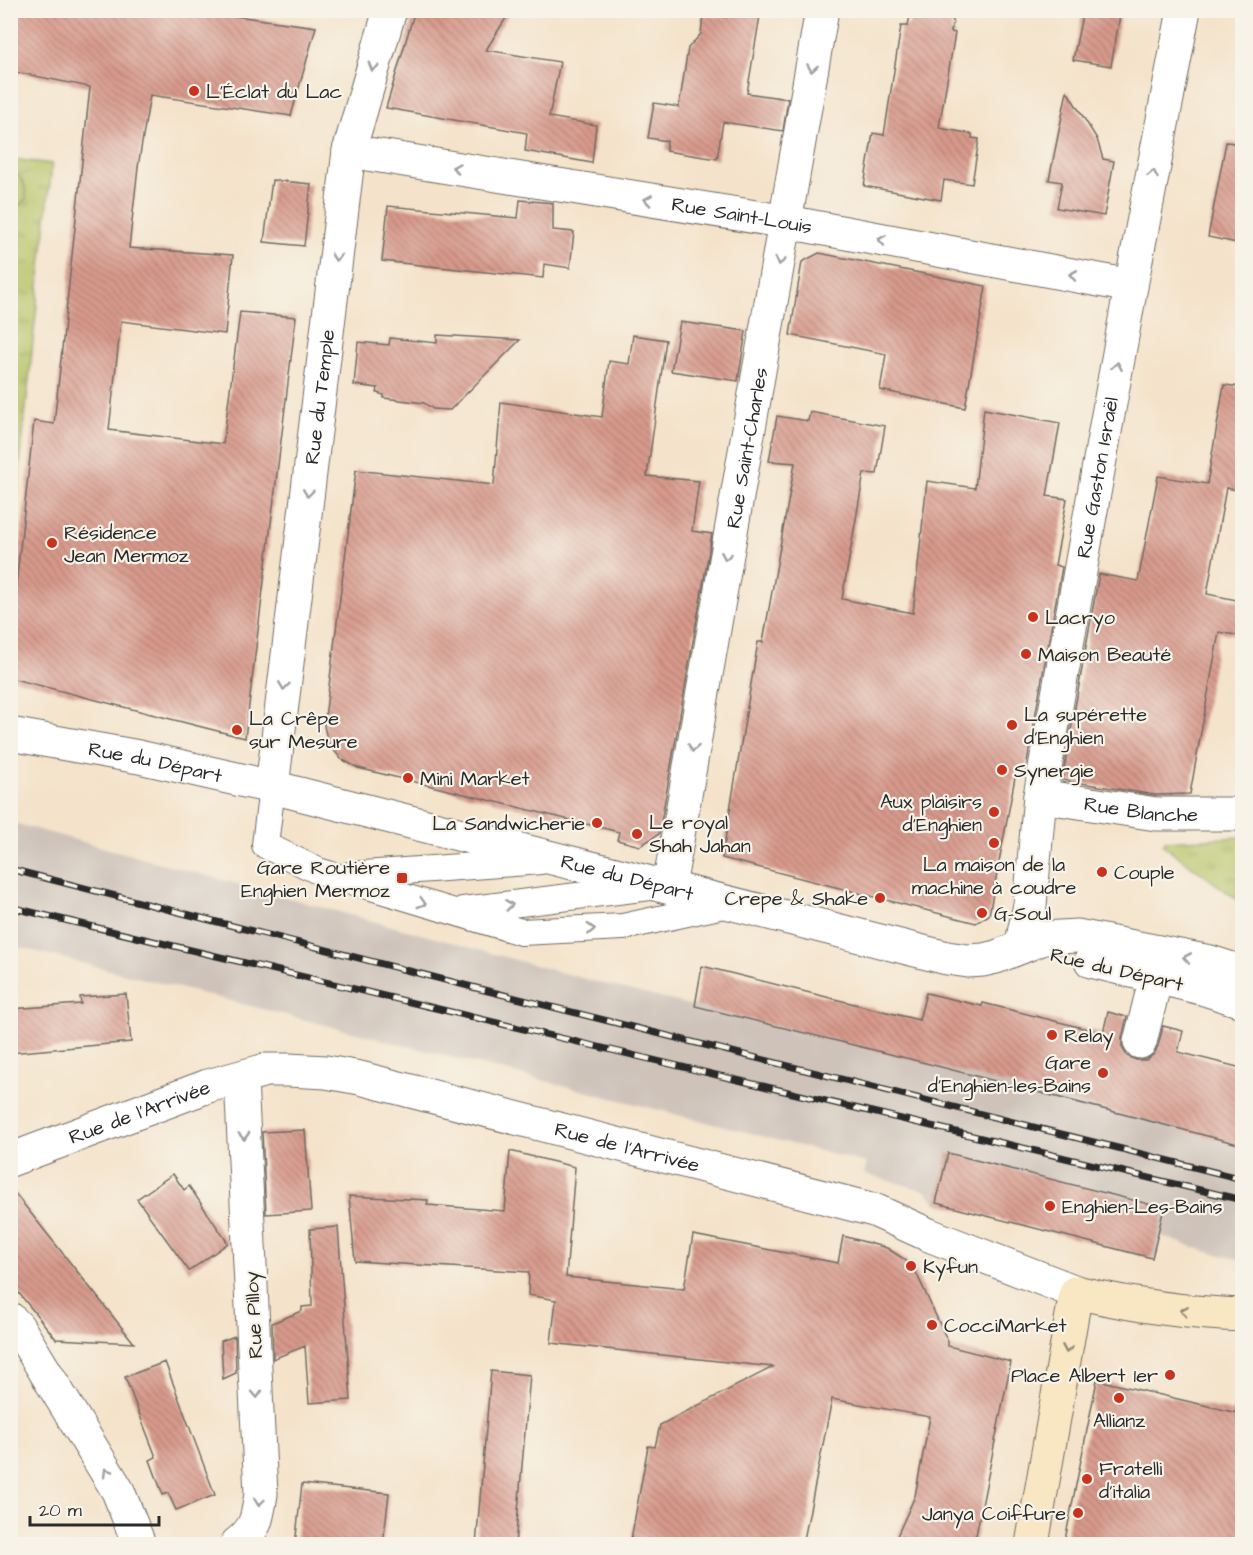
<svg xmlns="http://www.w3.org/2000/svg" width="1253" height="1555" viewBox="0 0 1253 1555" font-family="'Architects Daughter',sans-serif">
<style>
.industrial{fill:#cec2b9}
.grass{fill:url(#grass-tufts);stroke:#707748;stroke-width:1.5}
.pitch{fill:#b5c365;stroke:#707748;stroke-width:1.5}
.building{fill:url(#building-back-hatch)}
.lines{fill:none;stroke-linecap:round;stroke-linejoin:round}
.service-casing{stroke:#716b63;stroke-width:28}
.pedestrian-casing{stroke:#716b63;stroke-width:35}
.minor-casing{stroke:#716b63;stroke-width:35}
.secondary-casing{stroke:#716b63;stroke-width:35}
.service{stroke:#fff;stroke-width:26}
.pedestrian{stroke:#fff;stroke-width:33}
.minor{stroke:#fff;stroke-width:33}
.secondary{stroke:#f9e7c3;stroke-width:33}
.rail-casing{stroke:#2b2b2b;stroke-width:7}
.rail{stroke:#f7f3e8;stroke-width:4.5;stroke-dasharray:14;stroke-linecap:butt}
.oneway{stroke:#a0a0a0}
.oneway2{stroke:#928977}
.poi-dot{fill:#c8321e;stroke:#f7f3e8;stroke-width:2}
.labels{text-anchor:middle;stroke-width:4.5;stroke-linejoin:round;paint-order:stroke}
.poi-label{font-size:20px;fill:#2b2b2b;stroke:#f7f3e8;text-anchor:start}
.street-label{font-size:20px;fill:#2b2b2b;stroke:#f7f3e8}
</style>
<defs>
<pattern id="grass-tufts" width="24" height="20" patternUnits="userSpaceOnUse" patternTransform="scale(1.5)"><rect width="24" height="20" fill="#b5c365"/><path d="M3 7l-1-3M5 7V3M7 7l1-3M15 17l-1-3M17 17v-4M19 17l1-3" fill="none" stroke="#939f53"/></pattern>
<pattern id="building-back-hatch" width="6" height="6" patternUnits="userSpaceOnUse" patternTransform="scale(1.5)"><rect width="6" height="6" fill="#d89a8c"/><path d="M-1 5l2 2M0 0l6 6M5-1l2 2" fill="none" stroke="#af7e73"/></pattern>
</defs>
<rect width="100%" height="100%" fill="#f7f3e8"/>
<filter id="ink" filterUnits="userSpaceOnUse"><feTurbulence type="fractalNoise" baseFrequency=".0167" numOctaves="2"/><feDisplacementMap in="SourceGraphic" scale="12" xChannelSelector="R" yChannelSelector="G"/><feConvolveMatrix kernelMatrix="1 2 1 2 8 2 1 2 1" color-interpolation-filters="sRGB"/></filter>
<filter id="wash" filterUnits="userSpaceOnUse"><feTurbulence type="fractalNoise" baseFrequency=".008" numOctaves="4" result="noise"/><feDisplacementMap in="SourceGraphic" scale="24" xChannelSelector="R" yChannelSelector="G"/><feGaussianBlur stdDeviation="1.35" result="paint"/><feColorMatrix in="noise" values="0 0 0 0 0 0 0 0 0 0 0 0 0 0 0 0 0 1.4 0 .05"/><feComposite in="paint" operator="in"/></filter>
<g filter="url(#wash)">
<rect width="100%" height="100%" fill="#f4e3ca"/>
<path class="industrial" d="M 10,822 L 600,983 L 877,1051 L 915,1035 L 926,993 L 981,1006 L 983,1003 L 1242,1068 L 1242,1260 L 1205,1251 L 1161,1236 L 1156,1259 L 936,1203 L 927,1191 L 864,1174 L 867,1163 L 11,945 Z"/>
<path class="grass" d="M 11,159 L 52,164 L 11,547 Z
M 1242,837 L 1242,903 L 1163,845 L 1165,841 Z"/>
<path class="pitch" d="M 11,168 C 21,177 27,185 26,199 C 22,203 17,208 10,206 Z"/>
<g id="blocks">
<path class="building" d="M 10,10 L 221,10 L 221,14 L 316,27 L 291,116 L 150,95 L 138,167 L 129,248 L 233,255 L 225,334 L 121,321 L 109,430 L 223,444 L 240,312 L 296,317 L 245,738 L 10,678 L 10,640 L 34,421 L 54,424 L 90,87 L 10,71 Z
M 415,10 L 511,10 L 486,50 L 560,62 L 549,117 L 596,125 L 592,163 L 525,151 L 527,133 L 386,108 Z
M 734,10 L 761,10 L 747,93 L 788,99 L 783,131 L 723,122 L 717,159 L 666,151 L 667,141 L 648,138 L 654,103 L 679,107 L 688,48 L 701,34 L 703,15 L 726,17 Z
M 911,10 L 955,10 L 951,32 L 955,33 L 939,128 L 972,134 L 972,138 L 979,139 L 972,184 L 944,180 L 941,200 L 864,186 L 873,133 L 884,135 L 901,26 L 908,26 Z
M 1083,10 L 1121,10 L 1111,66 L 1073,60 Z
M 1067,91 L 1097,139 L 1103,159 L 1114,161 L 1104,216 L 1057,208 L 1062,182 L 1049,180 Z
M 1226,142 L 1242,144 L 1242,244 L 1208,237 Z
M 272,180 L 311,184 L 304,246 L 264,242 Z
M 520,200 L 553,203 L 553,230 L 574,232 L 570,268 L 544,264 L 543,278 L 382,261 L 388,206 L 518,218 Z
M 819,253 L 986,286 L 965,408 L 880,390 L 886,354 L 790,335 L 802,262 Z
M 680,322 L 746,331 L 738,381 L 671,371 Z
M 437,335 L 520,340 L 450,410 L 433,409 L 424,403 L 384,398 L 384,395 L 377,393 L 378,388 L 354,385 L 358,342 L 389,345 L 390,338 L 437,343 Z
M 633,335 L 666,340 L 647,476 L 699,481 L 692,531 L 712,534 L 659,834 L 640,846 L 617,840 L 619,832 L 358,768 L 341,759 L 328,743 L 324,726 L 356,470 L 494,485 L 501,402 L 602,417 L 609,361 L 629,364 Z
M 1224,385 L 1242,387 L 1242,491 L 1226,488 L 1207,594 L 1242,601 L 1242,636 L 1219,632 L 1190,794 L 1155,795 L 1062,780 L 1099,574 L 1138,581 L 1158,476 L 1207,484 Z
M 984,409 L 1060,423 L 1047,496 L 1067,499 L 1055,565 L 1062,567 L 1025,773 L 1016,772 L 989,915 L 976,923 L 722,858 L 758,642 L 763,642 L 795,463 L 769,461 L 777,416 L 808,421 L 810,412 L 885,426 L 877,474 L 864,473 L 842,599 L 913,613 L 927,481 L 975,488 Z
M 702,966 L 919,1020 L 926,993 L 982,1006 L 983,1003 L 1103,1033 L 1108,1012 L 1127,1017 L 1122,1038 L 1122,1047 L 1127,1056 L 1136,1060 L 1146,1060 L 1154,1054 L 1158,1046 L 1163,1026 L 1183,1031 L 1178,1052 L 1242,1068 L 1242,1145 L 910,1059 L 695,1006 Z
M 126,994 L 131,1042 L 10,1053 L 10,1009 L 81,1004 L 80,997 Z
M 305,1130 L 311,1211 L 266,1214 L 262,1132 Z
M 510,1151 L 575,1167 L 566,1277 L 684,1289 L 693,1235 L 838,1263 L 843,1236 L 887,1248 L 904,1259 L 914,1268 L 948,1342 L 948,1346 L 1011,1362 L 974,1545 L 905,1545 L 906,1538 L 897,1536 L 915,1496 L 930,1417 L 832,1399 L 803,1545 L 630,1545 L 648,1446 L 655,1447 L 660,1425 L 773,1367 L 551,1343 L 556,1300 L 528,1295 L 529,1272 L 355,1261 L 349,1196 L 428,1200 L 427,1205 L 505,1211 Z
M 948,1153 L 1164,1208 L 1152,1258 L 936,1203 Z
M 173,1174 L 184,1190 L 189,1186 L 228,1243 L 189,1271 L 137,1199 Z
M 10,1187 L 134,1343 L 56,1339 L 10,1282 Z
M 338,1227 L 351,1400 L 309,1403 L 305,1346 L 273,1359 L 272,1323 L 302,1311 L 302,1307 L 312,1306 L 310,1229 Z
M 235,1336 L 236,1373 L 223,1379 L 221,1341 Z
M 165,1362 L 215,1495 L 176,1510 L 168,1493 L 163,1495 L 150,1460 L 156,1457 L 125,1377 Z
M 491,1371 L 530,1375 L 515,1545 L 476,1545 Z
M 1097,1380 L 1242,1414 L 1242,1545 L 1064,1545 Z
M 302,1484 L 389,1493 L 383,1545 L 295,1545 Z"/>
</g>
</g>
<g filter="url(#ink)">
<use href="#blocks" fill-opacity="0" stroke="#716b63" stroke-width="1.5"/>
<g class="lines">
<g class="service-casing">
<path id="service" d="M 272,787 L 265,845 L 318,871 L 521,932 L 623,927 L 728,904
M 350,875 L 541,861
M 463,910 L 650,887"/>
</g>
<g class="pedestrian-casing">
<path id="pedestrian" d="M 1140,1042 L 1154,985"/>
</g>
<g class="minor-casing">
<g id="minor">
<path id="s1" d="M 349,151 L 787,222 L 1131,286"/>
<path id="s2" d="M 10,734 L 139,757 L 272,787 L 947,958 L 968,961 L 983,960 L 996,957 L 1044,938 L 1077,936 L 1210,962 L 1235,970 L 1242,975"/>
<path id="s3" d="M 272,787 L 349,151 L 390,10"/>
<path id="s4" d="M 1040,796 L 1156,814 L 1242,814"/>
<path id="s5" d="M 669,887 C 720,595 773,303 822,10"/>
<path id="s6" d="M 1021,947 L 1030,905 L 1040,796 L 1131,286 L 1184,10"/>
<path d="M 1091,961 L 1205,989 L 1242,1001"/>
<path id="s7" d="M 10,1160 L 208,1086 L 266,1070 L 288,1070 L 326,1072 L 360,1078 L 874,1210 L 929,1235 L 1076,1292"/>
<path d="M 10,1319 L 18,1327 L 118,1491 L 139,1544"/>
<path d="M 237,1544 C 257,1528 257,1519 261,1494 L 241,1078"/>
</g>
</g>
<g class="secondary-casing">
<path id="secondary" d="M 1032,1544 L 1076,1292 C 1131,1305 1186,1313 1242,1315"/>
</g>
<use href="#service" class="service"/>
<use href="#pedestrian" class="pedestrian"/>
<use href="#minor" class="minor"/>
<use href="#secondary" class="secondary"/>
<g class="rail-casing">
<path id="rail" d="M 10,869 L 484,990 L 1242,1179
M 10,907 L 1242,1200"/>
</g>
<use href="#rail" class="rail"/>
</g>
<defs><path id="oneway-chevron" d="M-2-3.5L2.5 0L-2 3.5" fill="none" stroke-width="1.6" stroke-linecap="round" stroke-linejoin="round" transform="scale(1.5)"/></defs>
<g class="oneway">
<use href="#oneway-chevron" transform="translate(373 67) rotate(106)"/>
<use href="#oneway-chevron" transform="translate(812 68) rotate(99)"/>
<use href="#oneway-chevron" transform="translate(456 168) rotate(-171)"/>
<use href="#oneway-chevron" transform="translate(1153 174) rotate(-79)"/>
<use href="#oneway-chevron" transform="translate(648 200) rotate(-171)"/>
<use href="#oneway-chevron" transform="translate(882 240) rotate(-170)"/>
<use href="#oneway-chevron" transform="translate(336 257) rotate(97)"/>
<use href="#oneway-chevron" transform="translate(780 261) rotate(101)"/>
<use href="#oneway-chevron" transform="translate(1073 275) rotate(-170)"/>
<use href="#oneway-chevron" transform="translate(1117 366) rotate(-80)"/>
<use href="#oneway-chevron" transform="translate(308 493) rotate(97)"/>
<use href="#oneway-chevron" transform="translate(726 556) rotate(100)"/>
<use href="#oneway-chevron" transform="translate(284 686) rotate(97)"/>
<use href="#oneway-chevron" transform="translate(693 748) rotate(100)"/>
<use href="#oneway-chevron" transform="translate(422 903) rotate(17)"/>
<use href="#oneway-chevron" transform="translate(509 905) rotate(-7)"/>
<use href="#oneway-chevron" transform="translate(591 929) rotate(-3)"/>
<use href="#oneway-chevron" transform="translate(1187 958) rotate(-170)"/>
<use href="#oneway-chevron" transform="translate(244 1136) rotate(87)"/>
<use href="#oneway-chevron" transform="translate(257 1394) rotate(87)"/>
<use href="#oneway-chevron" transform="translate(107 1472) rotate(-121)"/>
<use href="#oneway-chevron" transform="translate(259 1502) rotate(98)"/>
</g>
<g class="oneway2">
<use href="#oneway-chevron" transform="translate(1184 1311) rotate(-171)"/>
<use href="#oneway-chevron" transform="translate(1067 1349) rotate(100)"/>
</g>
</g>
<g class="poi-dot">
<circle cx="194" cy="91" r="6"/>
<circle cx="52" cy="543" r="6"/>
<circle cx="1033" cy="617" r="6"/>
<circle cx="1026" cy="654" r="6"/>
<circle cx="1012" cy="725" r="6"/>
<circle cx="237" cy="730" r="6"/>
<circle cx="1002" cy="770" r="6"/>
<circle cx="408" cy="778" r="6"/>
<circle cx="994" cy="812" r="6"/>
<circle cx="597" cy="823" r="6"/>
<circle cx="637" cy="834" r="6"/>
<circle cx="994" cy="843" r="6"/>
<circle cx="1102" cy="872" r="6"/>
<rect x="396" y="872" width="12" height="12" rx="3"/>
<circle cx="880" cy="898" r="6"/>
<circle cx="982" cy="913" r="6"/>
<circle cx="1052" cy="1035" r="6"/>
<circle cx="1103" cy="1073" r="6"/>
<circle cx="1050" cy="1206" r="6"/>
<circle cx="911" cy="1266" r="6"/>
<circle cx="932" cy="1325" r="6"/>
<circle cx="1170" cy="1375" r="6"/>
<circle cx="1119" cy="1398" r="6"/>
<circle cx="1087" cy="1479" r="6"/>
<circle cx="1078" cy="1513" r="6"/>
</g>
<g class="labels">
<g class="poi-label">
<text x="206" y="98">L'Éclat du Lac</text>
<text x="64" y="539">Résidence<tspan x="64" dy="23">Jean Mermoz</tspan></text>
<text x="1045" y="624">Lacryo</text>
<text x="1038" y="661">Maison Beauté</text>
<text x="1024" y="721">La supérette<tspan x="1024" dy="23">d'Enghien</tspan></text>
<text x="249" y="725">La Crêpe<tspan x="249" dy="23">sur Mesure</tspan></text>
<text x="1014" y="777">Synergie</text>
<text x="420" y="785">Mini Market</text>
<text x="982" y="808" text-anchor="end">Aux plaisirs<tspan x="982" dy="23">d'Enghien</tspan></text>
<text x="649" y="829">Le royal<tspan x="649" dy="23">Shah Jahan</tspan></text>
<text x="585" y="830" text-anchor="end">La Sandwicherie</text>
<text x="994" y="871" text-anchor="middle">La maison de la<tspan x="994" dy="23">machine à coudre</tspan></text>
<text x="390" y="874" text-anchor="end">Gare Routière<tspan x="390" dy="23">Enghien Mermoz</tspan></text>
<text x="1114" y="879">Couple</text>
<text x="868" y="905" text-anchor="end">Crepe &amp; Shake</text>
<text x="994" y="920">G-Soul</text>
<text x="1064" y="1042">Relay</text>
<text x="1091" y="1069" text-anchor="end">Gare<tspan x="1091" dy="23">d'Enghien-les-Bains</tspan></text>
<text x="1062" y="1213">Enghien-Les-Bains</text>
<text x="923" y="1273">Kyfun</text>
<text x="944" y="1332">CocciMarket</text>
<text x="1158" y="1382" text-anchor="end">Place Albert 1er</text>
<text x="1119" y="1427" text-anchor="middle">Allianz</text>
<text x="1099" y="1475">Fratelli<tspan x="1099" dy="23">d'italia</tspan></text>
<text x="1066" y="1520" text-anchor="end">Janya Coiffure</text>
</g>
<g class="street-label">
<text dy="7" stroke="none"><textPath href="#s1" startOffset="398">Rue Saint-Louis</textPath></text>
<text dy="7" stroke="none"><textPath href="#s3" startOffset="393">Rue du Temple</textPath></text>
<text dy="7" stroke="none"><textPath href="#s5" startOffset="446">Rue Saint-Charles</textPath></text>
<text dy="7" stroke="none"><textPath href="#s6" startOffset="476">Rue Gaston Israël</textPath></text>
<text dy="7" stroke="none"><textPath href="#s2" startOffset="148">Rue du Départ</textPath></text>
<text dy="7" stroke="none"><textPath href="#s4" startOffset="102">Rue Blanche</textPath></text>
<text dy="7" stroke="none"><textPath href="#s2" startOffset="634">Rue du Départ</textPath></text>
<text transform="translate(1117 969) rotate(13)" y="7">Rue du Départ</text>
<text dy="7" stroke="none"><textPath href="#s7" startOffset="138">Rue de l'Arrivée</textPath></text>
<text dy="7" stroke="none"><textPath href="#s7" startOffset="642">Rue de l'Arrivée</textPath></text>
<text transform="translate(253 1315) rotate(-93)" y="7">Rue Pilloy</text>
</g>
</g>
<rect width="1253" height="1555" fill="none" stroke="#f7f3e8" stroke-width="36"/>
<path d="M30 1516v9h129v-9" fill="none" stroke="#2b2b2b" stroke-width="3"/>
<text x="39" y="1516" font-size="18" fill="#2b2b2b" stroke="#f7f3e8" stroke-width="4.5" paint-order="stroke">20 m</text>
</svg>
